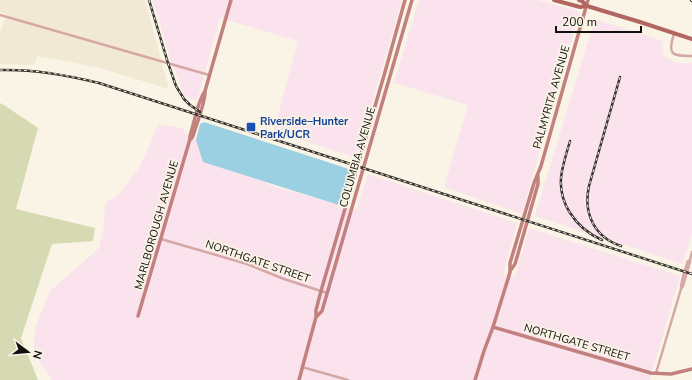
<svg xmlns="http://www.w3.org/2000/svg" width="692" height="380" viewBox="0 0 692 380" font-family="'Nunito Sans',sans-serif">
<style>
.built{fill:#f2e9d4}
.industrial{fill:#fbe3ee}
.green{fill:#d6dab2}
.water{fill:#9bd0e2}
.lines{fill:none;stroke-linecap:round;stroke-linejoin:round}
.street{stroke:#d5a7a5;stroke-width:2.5}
.secondary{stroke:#c2817e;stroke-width:3.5}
.primary{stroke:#b36562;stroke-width:4}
.rail-casing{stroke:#37342f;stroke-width:2.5}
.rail{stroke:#faf4e6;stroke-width:1;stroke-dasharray:3;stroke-linecap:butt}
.transit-dot{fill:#1a4fb4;stroke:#faf4e6;stroke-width:1.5}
.labels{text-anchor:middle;stroke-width:3.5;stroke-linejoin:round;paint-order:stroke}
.street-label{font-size:11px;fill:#12100c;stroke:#faf4e6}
.transit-label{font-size:11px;font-weight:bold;fill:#164399;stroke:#faf4e6;text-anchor:start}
</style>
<rect width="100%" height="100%" fill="#faf4e6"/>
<path class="built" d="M 0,0 L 145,0 L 169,89 L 99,68 L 70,62 L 37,56 L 34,65 L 0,64 L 0,35 L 6,14 L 0,12 Z"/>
<path class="industrial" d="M 152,0 L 402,0 L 356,158 L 275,131 L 274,129 L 298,41 L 220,18 L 197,101 L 186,97 L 184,94 L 170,58 L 157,13 Z
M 419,0 L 538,0 L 577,11 L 579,14 L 522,214 L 444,187 L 468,105 L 394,83 Z
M 595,19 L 661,40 L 664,56 L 674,62 L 684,63 L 692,63 L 692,234 L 683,264 L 535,216 L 585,51 Z
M 158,124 L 182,128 L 187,134 L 196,140 L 203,162 L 267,181 L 267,184 L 356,210 L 368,174 L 517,223 L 503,275 L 515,277 L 529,228 L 680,276 L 650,380 L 52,380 L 33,352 L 36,325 L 50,291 L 99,248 L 104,226 L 105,204 L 109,200 L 116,197 L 138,170 L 150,144 Z"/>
<path class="green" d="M 0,103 L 4,105 L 38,128 L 16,209 L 95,228 L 93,241 L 52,244 L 21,338 L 38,380 L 0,380 Z"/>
<path class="water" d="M 204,122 L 352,170 L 342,206 L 203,162 L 196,140 L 200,124 Z"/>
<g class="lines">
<path class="street" d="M 0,15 L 209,75
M 674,34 C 667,55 672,56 692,56
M 161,239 L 247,264 L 284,279 L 327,293
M 681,289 L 683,286 L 690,262 L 690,260 L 692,252
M 302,367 L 348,380
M 656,373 L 681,289 C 681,280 685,270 688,261 L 690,260"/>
<path class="secondary" d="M 191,139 L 193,136 C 196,125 206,101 205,91
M 510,271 L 515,264 L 538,184 L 538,176
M 138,316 L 190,139 L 190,136 C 194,124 198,100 205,91 L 231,0
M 316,317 L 322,311 L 412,0
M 493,327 L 651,373 L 671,374 L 692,369
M 299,380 L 316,317 L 316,310 L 321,291 L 385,72 L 405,0
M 475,380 L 484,351 L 493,327 L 508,279 L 510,272 L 510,263 L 534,183 L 541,166 L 588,0"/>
<path class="primary" d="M 554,0 L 580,7 L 587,6
M 579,0 L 582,1 L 587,6 L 640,22 L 692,39"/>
<g class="rail-casing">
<path id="rail" d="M 149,0 L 168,63 L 176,86 L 184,99 L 190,105 L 200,112
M 691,0 L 692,1
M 0,70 C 34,69 67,75 99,83 L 692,274
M 620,77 L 589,186 C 583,213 594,237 621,246
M 570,141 C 567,151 564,161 562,171 C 556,201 575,228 602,240"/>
</g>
<use href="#rail" class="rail"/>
</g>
<rect class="transit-dot" x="246" y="122" width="10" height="10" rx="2"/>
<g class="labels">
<g class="street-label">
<text transform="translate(551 97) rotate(-74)" y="4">PALMYRITA AVENUE</text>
<text transform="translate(357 157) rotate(-74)" y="4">COLUMBIA AVENUE</text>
<text transform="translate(156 225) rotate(-74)" y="4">MARLBOROUGH AVENUE</text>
<text transform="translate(258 261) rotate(19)" y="4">NORTHGATE STREET</text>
<text transform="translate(577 342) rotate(16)" y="4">NORTHGATE STREET</text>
</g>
<g class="transit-label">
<text x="260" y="125">Riverside–Hunter<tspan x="260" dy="13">Park/UCR</tspan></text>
</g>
</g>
<g transform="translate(28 352) rotate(106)" stroke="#faf4e6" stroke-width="3" paint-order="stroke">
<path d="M0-3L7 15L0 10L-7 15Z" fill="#12100c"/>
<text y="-6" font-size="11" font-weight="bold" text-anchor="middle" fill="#12100c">N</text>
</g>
<path d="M556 26v6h85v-6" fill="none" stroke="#12100c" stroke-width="2"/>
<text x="562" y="26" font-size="12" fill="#12100c" stroke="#faf4e6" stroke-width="3" paint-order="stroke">200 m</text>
</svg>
